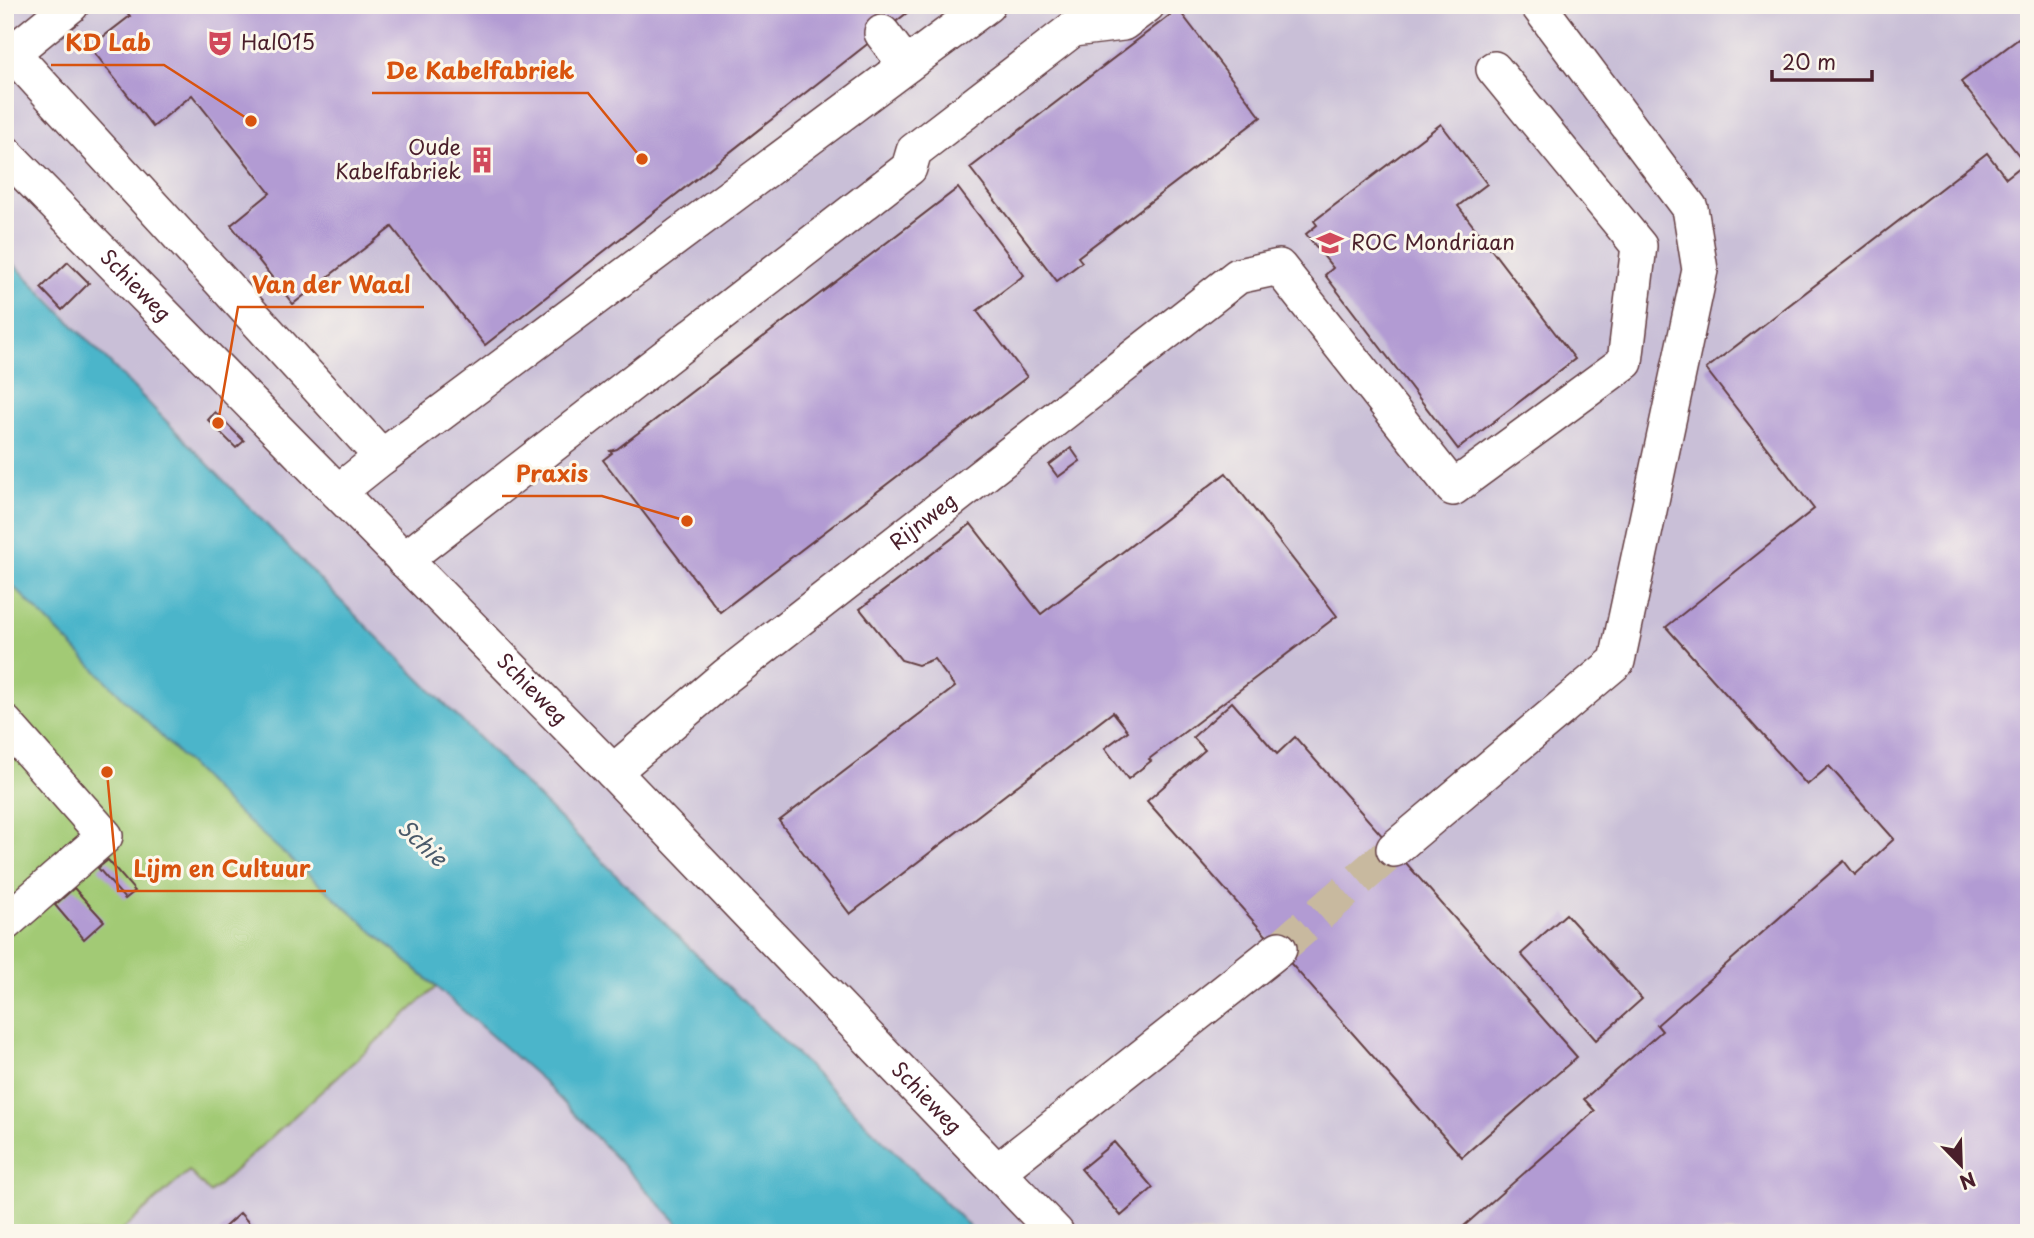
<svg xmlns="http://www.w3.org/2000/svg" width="2034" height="1238" viewBox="0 0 2034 1238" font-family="'Playpen Sans',sans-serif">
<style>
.industrial{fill:#c9bfd7}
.green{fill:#a2ca75;stroke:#767450;stroke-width:2}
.water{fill:#4cb5ca;stroke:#4b6a7a;stroke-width:2}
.building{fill:#b29bd3}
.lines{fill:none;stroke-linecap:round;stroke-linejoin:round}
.minor-tunnel{stroke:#c8b99f;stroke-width:35;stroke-dasharray:35 18;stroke-linecap:butt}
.minor-casing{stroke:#623c41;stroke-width:38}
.minor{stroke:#fff;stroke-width:35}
.labels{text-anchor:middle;stroke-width:6;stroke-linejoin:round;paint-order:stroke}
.poi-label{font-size:21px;fill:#4a1f2b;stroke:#fbf7ec;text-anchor:start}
.street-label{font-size:21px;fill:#4a1f2b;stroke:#fbf7ec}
.water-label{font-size:23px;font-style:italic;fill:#4b5b6b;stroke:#fbf7ec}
.leader{fill:none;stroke:#d8530f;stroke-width:2.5}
.callout-dot{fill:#d8530f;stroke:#fbf7ec;stroke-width:2.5}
.callout-label{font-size:23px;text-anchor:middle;font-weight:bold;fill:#d8530f;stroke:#fbf7ec;stroke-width:6;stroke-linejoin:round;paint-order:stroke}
</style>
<rect width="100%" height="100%" fill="#fbf7ec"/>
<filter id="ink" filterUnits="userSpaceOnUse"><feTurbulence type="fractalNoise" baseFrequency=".0143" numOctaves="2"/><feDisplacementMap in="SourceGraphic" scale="14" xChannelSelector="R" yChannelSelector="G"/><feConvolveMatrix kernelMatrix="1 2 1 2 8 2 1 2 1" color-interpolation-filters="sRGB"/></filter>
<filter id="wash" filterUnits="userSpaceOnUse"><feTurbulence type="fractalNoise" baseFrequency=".00686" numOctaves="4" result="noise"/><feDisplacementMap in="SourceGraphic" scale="28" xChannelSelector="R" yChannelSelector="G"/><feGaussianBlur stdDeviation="1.57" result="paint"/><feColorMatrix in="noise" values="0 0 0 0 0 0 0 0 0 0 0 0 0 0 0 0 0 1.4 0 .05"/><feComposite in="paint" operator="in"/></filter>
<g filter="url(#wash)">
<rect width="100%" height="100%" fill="#e7e0bc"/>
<path class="industrial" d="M 5,5 L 2029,5 L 2029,1233 L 5,1233 Z"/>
<path class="green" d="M 5,571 L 363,923 L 436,987 L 210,1193 L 189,1171 L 119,1233 L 5,1233 Z"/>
<path class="water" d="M 5,255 L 331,591 L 976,1233 L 687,1233 L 542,1080 L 229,805 L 5,578 Z"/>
<g id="blocks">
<path class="building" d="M 121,5 L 917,5 L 485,345 L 392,227 L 293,304 L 231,225 L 270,193 L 192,95 L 153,127 L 90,47 L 130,16 Z
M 1178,9 L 1261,117 L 1078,257 L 1082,262 L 1057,281 L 970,168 Z
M 2029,31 L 2029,1233 L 1456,1233 L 1595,1111 L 1584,1099 L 1662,1031 L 1657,1025 L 1844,861 L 1855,875 L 1894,839 L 1829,766 L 1807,785 L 1666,627 L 1814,509 L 1706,369 L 1987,153 L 2006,178 L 2025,163 L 1961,82 Z
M 1441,124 L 1487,184 L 1458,206 L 1575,359 L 1458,449 L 1325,275 L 1333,268 L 1306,234 L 1317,225 L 1314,221 Z
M 958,188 L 1024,275 L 977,311 L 1027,377 L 720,612 L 603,460 L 612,453 L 610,451 L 617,449 Z
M 68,262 L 89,283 L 62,310 L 41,288 Z
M 215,412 L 244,441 L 236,448 L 208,420 Z
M 1071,448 L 1080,461 L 1058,477 L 1049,465 Z
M 1226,473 L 1337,616 L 1149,759 L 1151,761 L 1128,779 L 1105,748 L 1128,731 L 1113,712 L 850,914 L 779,821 L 955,687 L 934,659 L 918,665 L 901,660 L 860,609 L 971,524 L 1041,614 Z
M 1232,702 L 1277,754 L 1295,737 L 1577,1057 L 1462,1157 L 1147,801 L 1205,750 L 1193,737 Z
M 108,860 L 135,891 L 125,899 L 98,868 Z
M 74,888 L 104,921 L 84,939 L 55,905 Z
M 1566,914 L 1642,999 L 1596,1040 L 1521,954 Z
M 1114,1142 L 1153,1188 L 1121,1216 L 1081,1169 Z
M 240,1213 L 258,1233 L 218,1233 Z"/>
</g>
</g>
<g filter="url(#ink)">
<use href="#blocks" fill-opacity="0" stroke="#623c41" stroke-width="2"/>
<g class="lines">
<path class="minor-tunnel" d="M 1279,949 L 1394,849"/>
<g class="minor-casing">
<g id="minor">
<path d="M 71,5 L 12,53 L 382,457 L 338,492"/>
<path d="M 882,33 L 906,65"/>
<path id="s1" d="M 5,153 L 613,772 L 1056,1233"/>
<path d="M 382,457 L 987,5"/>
<path d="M 404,560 L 909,168 L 914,151 L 1073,29 L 1123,23 L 1147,5"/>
<path d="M 5,723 L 105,836 L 5,923"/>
<path id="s2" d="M 613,772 L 726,676 L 1238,276 L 1279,267 L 1453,488 L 1625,362 L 1639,246 L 1494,69"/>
<path d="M 1394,849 L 1617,661 L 1700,270 L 1690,208 L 1538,5"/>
<path d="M 998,1171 L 1279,949"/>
</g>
</g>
<use href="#minor" class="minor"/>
</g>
</g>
<defs>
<g id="theatre-bare" transform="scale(2.1)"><path d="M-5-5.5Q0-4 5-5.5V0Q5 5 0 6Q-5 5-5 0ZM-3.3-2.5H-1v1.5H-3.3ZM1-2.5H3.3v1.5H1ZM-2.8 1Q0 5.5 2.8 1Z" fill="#d1495b" stroke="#fbf7ec" stroke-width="2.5" paint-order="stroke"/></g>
<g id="building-bare" transform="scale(2.1)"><path d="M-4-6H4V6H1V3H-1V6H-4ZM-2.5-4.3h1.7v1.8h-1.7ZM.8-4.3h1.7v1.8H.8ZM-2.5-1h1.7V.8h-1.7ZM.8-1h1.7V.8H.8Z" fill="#d1495b" stroke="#fbf7ec" stroke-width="2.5" paint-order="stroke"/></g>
<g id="university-bare" transform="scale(2.1)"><path d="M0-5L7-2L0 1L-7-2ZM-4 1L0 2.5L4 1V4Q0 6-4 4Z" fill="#d1495b" stroke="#fbf7ec" stroke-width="2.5" paint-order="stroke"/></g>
</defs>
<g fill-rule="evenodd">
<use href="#theatre-bare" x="220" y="43"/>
<use href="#building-bare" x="482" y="160"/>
<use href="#university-bare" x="1330" y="243"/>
</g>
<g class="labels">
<g class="poi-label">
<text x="241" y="50">Hal015</text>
<text x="461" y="155" text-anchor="end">Oude<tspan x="461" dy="24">Kabelfabriek</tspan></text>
<text x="1351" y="250">ROC Mondriaan</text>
</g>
<g class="street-label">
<text dy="7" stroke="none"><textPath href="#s1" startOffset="186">Schieweg</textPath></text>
<text dy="7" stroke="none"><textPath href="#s2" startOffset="399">Rijnweg</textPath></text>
<text dy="7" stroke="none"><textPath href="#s1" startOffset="752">Schieweg</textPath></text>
<text dy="7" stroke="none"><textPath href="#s1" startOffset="1320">Schieweg</textPath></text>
</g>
<g class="water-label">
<text transform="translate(422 843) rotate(43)" y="8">Schie</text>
</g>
</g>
<path class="leader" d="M251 121L164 65H51M642 159L588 93H372M218 423L238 307H424M687 521L602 496H502M107 772L118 891H326"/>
<g class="callout-dot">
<circle cx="251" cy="121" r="7"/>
<circle cx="642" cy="159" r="7"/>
<circle cx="218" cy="423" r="7"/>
<circle cx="687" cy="521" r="7"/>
<circle cx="107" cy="772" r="7"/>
</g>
<g class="callout-label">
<text x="108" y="51">KD Lab</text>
<text x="480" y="79">De Kabelfabriek</text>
<text x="331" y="293">Van der Waal</text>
<text x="552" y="482">Praxis</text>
<text x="222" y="877">Lijm en Cultuur</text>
</g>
<rect width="2034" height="1238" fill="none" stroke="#fbf7ec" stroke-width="28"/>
<g transform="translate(1961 1165) rotate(157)" stroke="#fbf7ec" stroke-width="5" paint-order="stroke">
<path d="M0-5L12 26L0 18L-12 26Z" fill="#4a1f2b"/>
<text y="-10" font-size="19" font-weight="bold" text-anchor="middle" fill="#4a1f2b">N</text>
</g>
<path d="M1772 70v10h100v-10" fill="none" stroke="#4a1f2b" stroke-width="3.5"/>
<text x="1782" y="70" font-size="21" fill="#4a1f2b" stroke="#fbf7ec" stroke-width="5" paint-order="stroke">20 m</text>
</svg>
